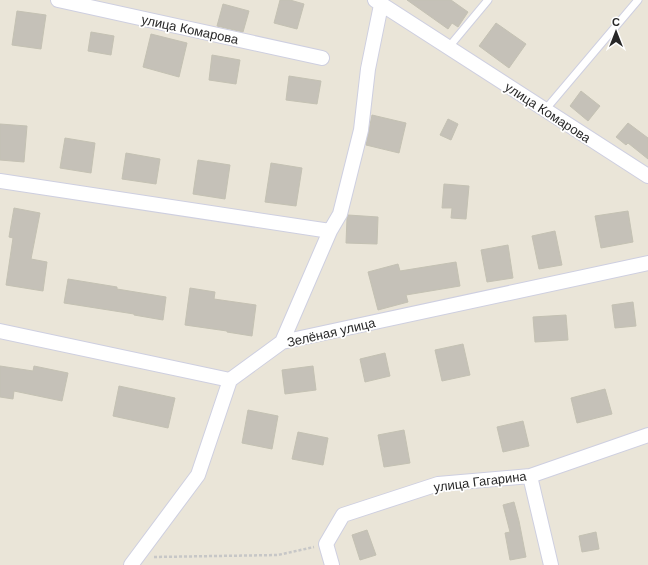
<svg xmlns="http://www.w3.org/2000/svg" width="648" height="565" viewBox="0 0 648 565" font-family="Helvetica,sans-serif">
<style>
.building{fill:#c5c1b8;stroke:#c4c1b3}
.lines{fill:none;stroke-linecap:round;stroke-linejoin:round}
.lane-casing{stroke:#cecfe0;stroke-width:9}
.street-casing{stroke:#cecfe0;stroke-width:16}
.path{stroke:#c7c7c7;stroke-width:2.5;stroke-dasharray:3 2;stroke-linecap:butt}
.lane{stroke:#fff;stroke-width:7}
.street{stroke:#fff;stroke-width:14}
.labels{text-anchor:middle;stroke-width:3.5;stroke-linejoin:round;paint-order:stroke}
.street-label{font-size:13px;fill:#272727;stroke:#fff}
</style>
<rect width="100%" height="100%" fill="#eae5d8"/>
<path class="building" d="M 280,0 L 290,0 L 304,4 L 297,29 L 274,23 Z
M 407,0 L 451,0 L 468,12 L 458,27 L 452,23 L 448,29 Z
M 223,4 L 249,11 L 243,32 L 217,26 Z
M 17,11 L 46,15 L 41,49 L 12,45 Z
M 496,23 L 526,44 L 509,68 L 479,46 Z
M 91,32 L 114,36 L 111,55 L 88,51 Z
M 151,34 L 187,43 L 179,77 L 143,67 Z
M 212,55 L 240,60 L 236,84 L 209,80 Z
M 289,76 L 321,81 L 317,104 L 286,100 Z
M 581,91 L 600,106 L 588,121 L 570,106 Z
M 372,115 L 406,123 L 399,153 L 366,145 Z
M 448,119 L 458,124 L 451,140 L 440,135 Z
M 628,123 L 648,138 L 648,159 L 628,143 L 626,145 L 616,137 Z
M 0,124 L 27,126 L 24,162 L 0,160 Z
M 65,138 L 95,143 L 91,173 L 60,168 Z
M 126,153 L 160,159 L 156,184 L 122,179 Z
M 198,160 L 230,165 L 225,199 L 193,194 Z
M 271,163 L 302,168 L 296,206 L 265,202 Z
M 444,184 L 469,186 L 466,219 L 451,218 L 452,208 L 442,208 Z
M 14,208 L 40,213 L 31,259 L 47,262 L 43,291 L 6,285 L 13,238 L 9,237 Z
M 628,211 L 633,242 L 601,248 L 595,216 Z
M 348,215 L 378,217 L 377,244 L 346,243 L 347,218 Z
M 555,231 L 562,265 L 539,269 L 532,236 Z
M 508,245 L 513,278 L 487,282 L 481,250 Z
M 456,262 L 460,286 L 406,295 L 408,302 L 378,310 L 368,272 L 398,264 L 400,271 Z
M 68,279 L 117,287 L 117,289 L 166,297 L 163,320 L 134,315 L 134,314 L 64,303 Z
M 190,288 L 215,292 L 214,299 L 256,305 L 252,336 L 227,332 L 227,331 L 185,325 Z
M 633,302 L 636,326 L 615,328 L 612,305 Z
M 566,315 L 568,340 L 535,342 L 533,317 Z
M 463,344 L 470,375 L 442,381 L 435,350 Z
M 385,353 L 390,376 L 365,382 L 360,359 Z
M 0,366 L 33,371 L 34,366 L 68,373 L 62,401 L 14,391 L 13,399 L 0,397 Z
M 313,366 L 316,390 L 285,394 L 282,370 Z
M 119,386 L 175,398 L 168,428 L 113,416 Z
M 605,389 L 612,414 L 577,423 L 571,398 Z
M 248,410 L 278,416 L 272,449 L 242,443 Z
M 523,421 L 529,446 L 503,452 L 497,427 Z
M 404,430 L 410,463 L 384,467 L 378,435 Z
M 298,432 L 328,438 L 323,465 L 292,459 Z
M 514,502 L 519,521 L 526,557 L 510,560 L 505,533 L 510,532 L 503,505 Z
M 367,530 L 376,555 L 360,560 L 352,535 Z
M 596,532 L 599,549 L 582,552 L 579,536 Z"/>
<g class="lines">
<g class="lane-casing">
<path id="lane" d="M 448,48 L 488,0
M 545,110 L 638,0"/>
</g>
<g class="street-casing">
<path id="street" d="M 58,0 L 322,58
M 375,0 L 648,176
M 0,181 L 330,231
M 0,331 L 230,380 L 282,342 L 648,263
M 282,342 L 330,231 L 340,214 L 361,130 L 368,69 L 381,5
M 530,476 L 551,565
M 131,565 L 198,475 L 230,380
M 332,565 L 326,544 L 343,515 L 438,484 L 530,476 L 648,435"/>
</g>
<path class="path" d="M 154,557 L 278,555 L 314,547"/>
<use href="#lane" class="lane"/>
<use href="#street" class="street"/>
</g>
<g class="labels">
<g class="street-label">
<text transform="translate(190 29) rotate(12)" y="5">улица Комарова</text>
<text transform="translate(548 112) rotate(33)" y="5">улица Комарова</text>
<text transform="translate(331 332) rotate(-13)" y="5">Зелёная улица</text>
<text transform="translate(480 481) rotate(-7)" y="5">улица Гагарина</text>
</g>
</g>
<g transform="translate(616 32)" stroke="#ffffff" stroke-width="3" paint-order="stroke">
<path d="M0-3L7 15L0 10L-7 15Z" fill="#272727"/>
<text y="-6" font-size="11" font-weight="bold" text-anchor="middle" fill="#272727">С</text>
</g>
</svg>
